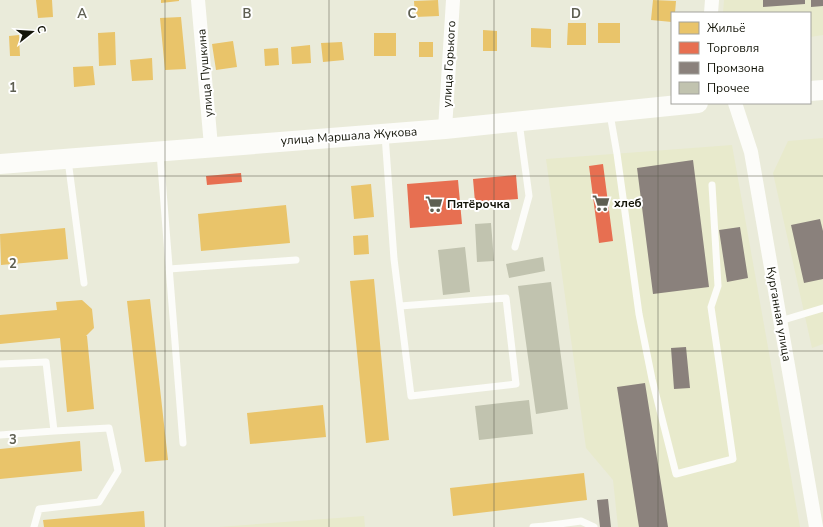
<svg xmlns="http://www.w3.org/2000/svg" width="823" height="527" viewBox="0 0 823 527" font-family="'Nunito Sans',sans-serif">
<style>
.built{fill:#e8eacc}
.homes{fill:#e9c46a}
.shops{fill:#e76f51}
.industry{fill:#8a817c}
.building{fill:#c1c3af}
.lines{fill:none;stroke-linecap:round;stroke-linejoin:round}
.service{stroke:#fcfcf9;stroke-width:7}
.minor{stroke:#fcfcf9;stroke-width:14}
.secondary{stroke:#fcfcf9;stroke-width:20}
.grid{fill:none;stroke:#5e5f52;stroke-width:1;stroke-opacity:0.55}
.labels{text-anchor:middle;stroke-width:4;stroke-linejoin:round;paint-order:stroke}
.street-label{font-size:12px;fill:#131408;stroke:#fff}
.poi-label{font-size:12px;font-weight:bold;fill:#131408;stroke:#fff;text-anchor:start}
.grid-label{font-size:13px;text-anchor:middle;font-weight:bold;fill:#5e5f52;stroke:#fff;stroke-width:4;stroke-linejoin:round;paint-order:stroke}
</style>
<rect width="100%" height="100%" fill="#eaebda"/>
<path class="built" d="M 724,0 L 823,0 L 823,35 L 810,37 L 810,13 L 723,13 Z
M 823,138 L 823,344 L 812,348 L 773,173 L 788,141 Z
M 732,145 L 800,527 L 618,527 L 613,480 L 586,448 L 546,159 Z
M 364,516 L 365,527 L 218,527 Z"/>
<path class="homes" d="M 36,0 L 52,0 L 53,17 L 38,18 Z
M 161,0 L 179,0 L 179,1 L 161,3 Z
M 438,0 L 439,16 L 415,17 L 414,1 Z
M 653,0 L 676,1 L 675,13 L 672,13 L 672,22 L 651,20 Z
M 181,17 L 186,69 L 165,70 L 160,18 Z
M 568,23 L 586,23 L 586,45 L 567,45 Z
M 598,23 L 620,23 L 620,43 L 598,43 Z
M 531,28 L 551,29 L 551,48 L 531,47 Z
M 483,30 L 497,31 L 497,51 L 483,51 Z
M 115,32 L 116,65 L 99,66 L 98,33 Z
M 374,33 L 396,33 L 396,56 L 374,56 Z
M 19,35 L 20,56 L 10,56 L 9,36 Z
M 233,41 L 237,67 L 216,70 L 212,44 Z
M 342,42 L 344,60 L 323,62 L 321,43 Z
M 419,42 L 433,42 L 433,57 L 419,57 Z
M 310,45 L 311,63 L 292,64 L 291,47 Z
M 278,48 L 279,65 L 265,66 L 264,49 Z
M 152,58 L 153,80 L 132,81 L 130,60 Z
M 93,66 L 95,85 L 74,87 L 73,67 Z
M 371,184 L 374,217 L 354,219 L 351,186 Z
M 286,205 L 290,243 L 201,251 L 198,214 Z
M 65,228 L 68,259 L 1,265 L 0,234 Z
M 368,235 L 369,254 L 354,255 L 353,236 Z
M 374,279 L 389,440 L 366,443 L 350,281 Z
M 150,299 L 168,460 L 145,462 L 127,301 Z
M 82,300 L 92,309 L 94,328 L 86,336 L 87,336 L 94,409 L 67,412 L 60,338 L 0,344 L 0,315 L 57,310 L 56,302 Z
M 323,405 L 326,437 L 250,444 L 247,413 Z
M 80,441 L 82,471 L 0,479 L 0,449 Z
M 584,473 L 587,500 L 453,516 L 450,488 Z
M 144,511 L 145,527 L 44,527 L 43,520 Z"/>
<path class="shops" d="M 603,164 L 613,241 L 599,243 L 589,166 Z
M 241,173 L 242,182 L 207,185 L 206,176 Z
M 516,175 L 518,199 L 475,202 L 473,179 Z
M 458,180 L 462,224 L 410,228 L 407,184 Z"/>
<path class="industry" d="M 763,0 L 805,0 L 805,4 L 763,7 Z
M 811,0 L 823,0 L 823,6 L 811,7 Z
M 693,160 L 709,287 L 653,294 L 637,168 Z
M 820,219 L 823,231 L 823,279 L 804,283 L 791,225 Z
M 740,227 L 748,278 L 727,282 L 719,230 Z
M 686,347 L 690,388 L 674,389 L 671,348 Z
M 645,383 L 668,527 L 639,527 L 617,387 Z
M 608,499 L 611,527 L 600,527 L 597,500 Z"/>
<path class="building" d="M 491,223 L 494,261 L 477,262 L 475,224 Z
M 465,247 L 470,292 L 443,295 L 438,250 Z
M 543,257 L 545,271 L 509,278 L 506,264 Z
M 551,282 L 568,409 L 536,414 L 518,286 Z
M 529,400 L 533,434 L 479,440 L 475,406 Z"/>
<g class="lines">
<path class="service" d="M 610,114 L 617,154 L 639,314 L 652,379 L 676,474 L 733,459 L 711,307 L 718,286 L 712,185
M 385,135 L 394,259 L 411,396 L 516,384 L 506,298 L 400,306
M 160,153 L 183,443
M 68,160 L 84,283
M 515,247 L 529,196 L 519,122
M 169,269 L 296,260
M 780,321 L 823,308
M 0,364 L 46,362 L 54,431 L 0,435
M 34,527 L 39,509 L 99,502 L 118,471 L 109,428 L 54,431
M 533,527 L 545,526
M 545,527 L 545,526 L 581,521 L 594,527"/>
<path class="minor" d="M 198,0 L 211,146
M 711,13 L 712,0
M 735,103 L 751,152 L 816,527
M 445,129 L 453,0"/>
<path class="secondary" d="M 810,91 L 823,90
M 0,164 L 445,129 L 698,103"/>
</g>
<path class="grid" d="M 165,0 L 165,527M 329,0 L 329,527M 494,0 L 494,527M 658,0 L 658,527M 0,176 L 823,176M 0,351 L 823,351"/>
<defs>
<g id="supermarket-bare" transform="scale(1.38)"><path d="M-6-5.5h2.5l.6 2H6L4.5 2H-2.5L-4.4-4H-6ZM-1.5 3.2a1.3 1.3 0 1 0 .1 0ZM3 3.2a1.3 1.3 0 1 0 .1 0Z" fill="#5e5f52" stroke="#fff" stroke-width="2.5" paint-order="stroke"/></g>
</defs>
<g fill-rule="evenodd">
<use href="#supermarket-bare" x="601" y="203"/>
<use href="#supermarket-bare" x="434" y="204"/>
</g>
<g class="labels">
<g class="street-label">
<text transform="translate(449 64) rotate(-87)" y="4">улица Горького</text>
<text transform="translate(205 73) rotate(-95)" y="4">улица Пушкина</text>
<text transform="translate(349 136) rotate(-4)" y="4">улица Маршала Жукова</text>
<text transform="translate(779 314) rotate(80)" y="4">Курганная улица</text>
</g>
<g class="poi-label">
<text x="614" y="207">хлеб</text>
<text x="447" y="208">Пятёрочка</text>
</g>
</g>
<g class="grid-label">
<text x="82" y="18">A</text>
<text x="247" y="18">B</text>
<text x="412" y="18">C</text>
<text x="576" y="18">D</text>
<text x="13" y="92">1</text>
<text x="13" y="268">2</text>
<text x="13" y="444">3</text>
</g>
<rect x="671" y="12" width="140" height="92" fill="#ffffff" stroke="#a1a19c"/>
<rect x="679" y="22" width="20" height="12" fill="#e9c46a" stroke="#a1a19c"/>
<text x="707" y="32" font-size="12" fill="#131408">Жильё</text>
<rect x="679" y="42" width="20" height="12" fill="#e76f51" stroke="#a1a19c"/>
<text x="707" y="52" font-size="12" fill="#131408">Торговля</text>
<rect x="679" y="62" width="20" height="12" fill="#8a817c" stroke="#a1a19c"/>
<text x="707" y="72" font-size="12" fill="#131408">Промзона</text>
<rect x="679" y="82" width="20" height="12" fill="#c1c3af" stroke="#a1a19c"/>
<text x="707" y="92" font-size="12" fill="#131408">Прочее</text>
<g transform="translate(32 32) rotate(73)" stroke="#ffffff" stroke-width="3" paint-order="stroke">
<path d="M0-3L7 15L0 10L-7 15Z" fill="#131408"/>
<text y="-6" font-size="11" font-weight="bold" text-anchor="middle" fill="#131408">С</text>
</g>
</svg>
